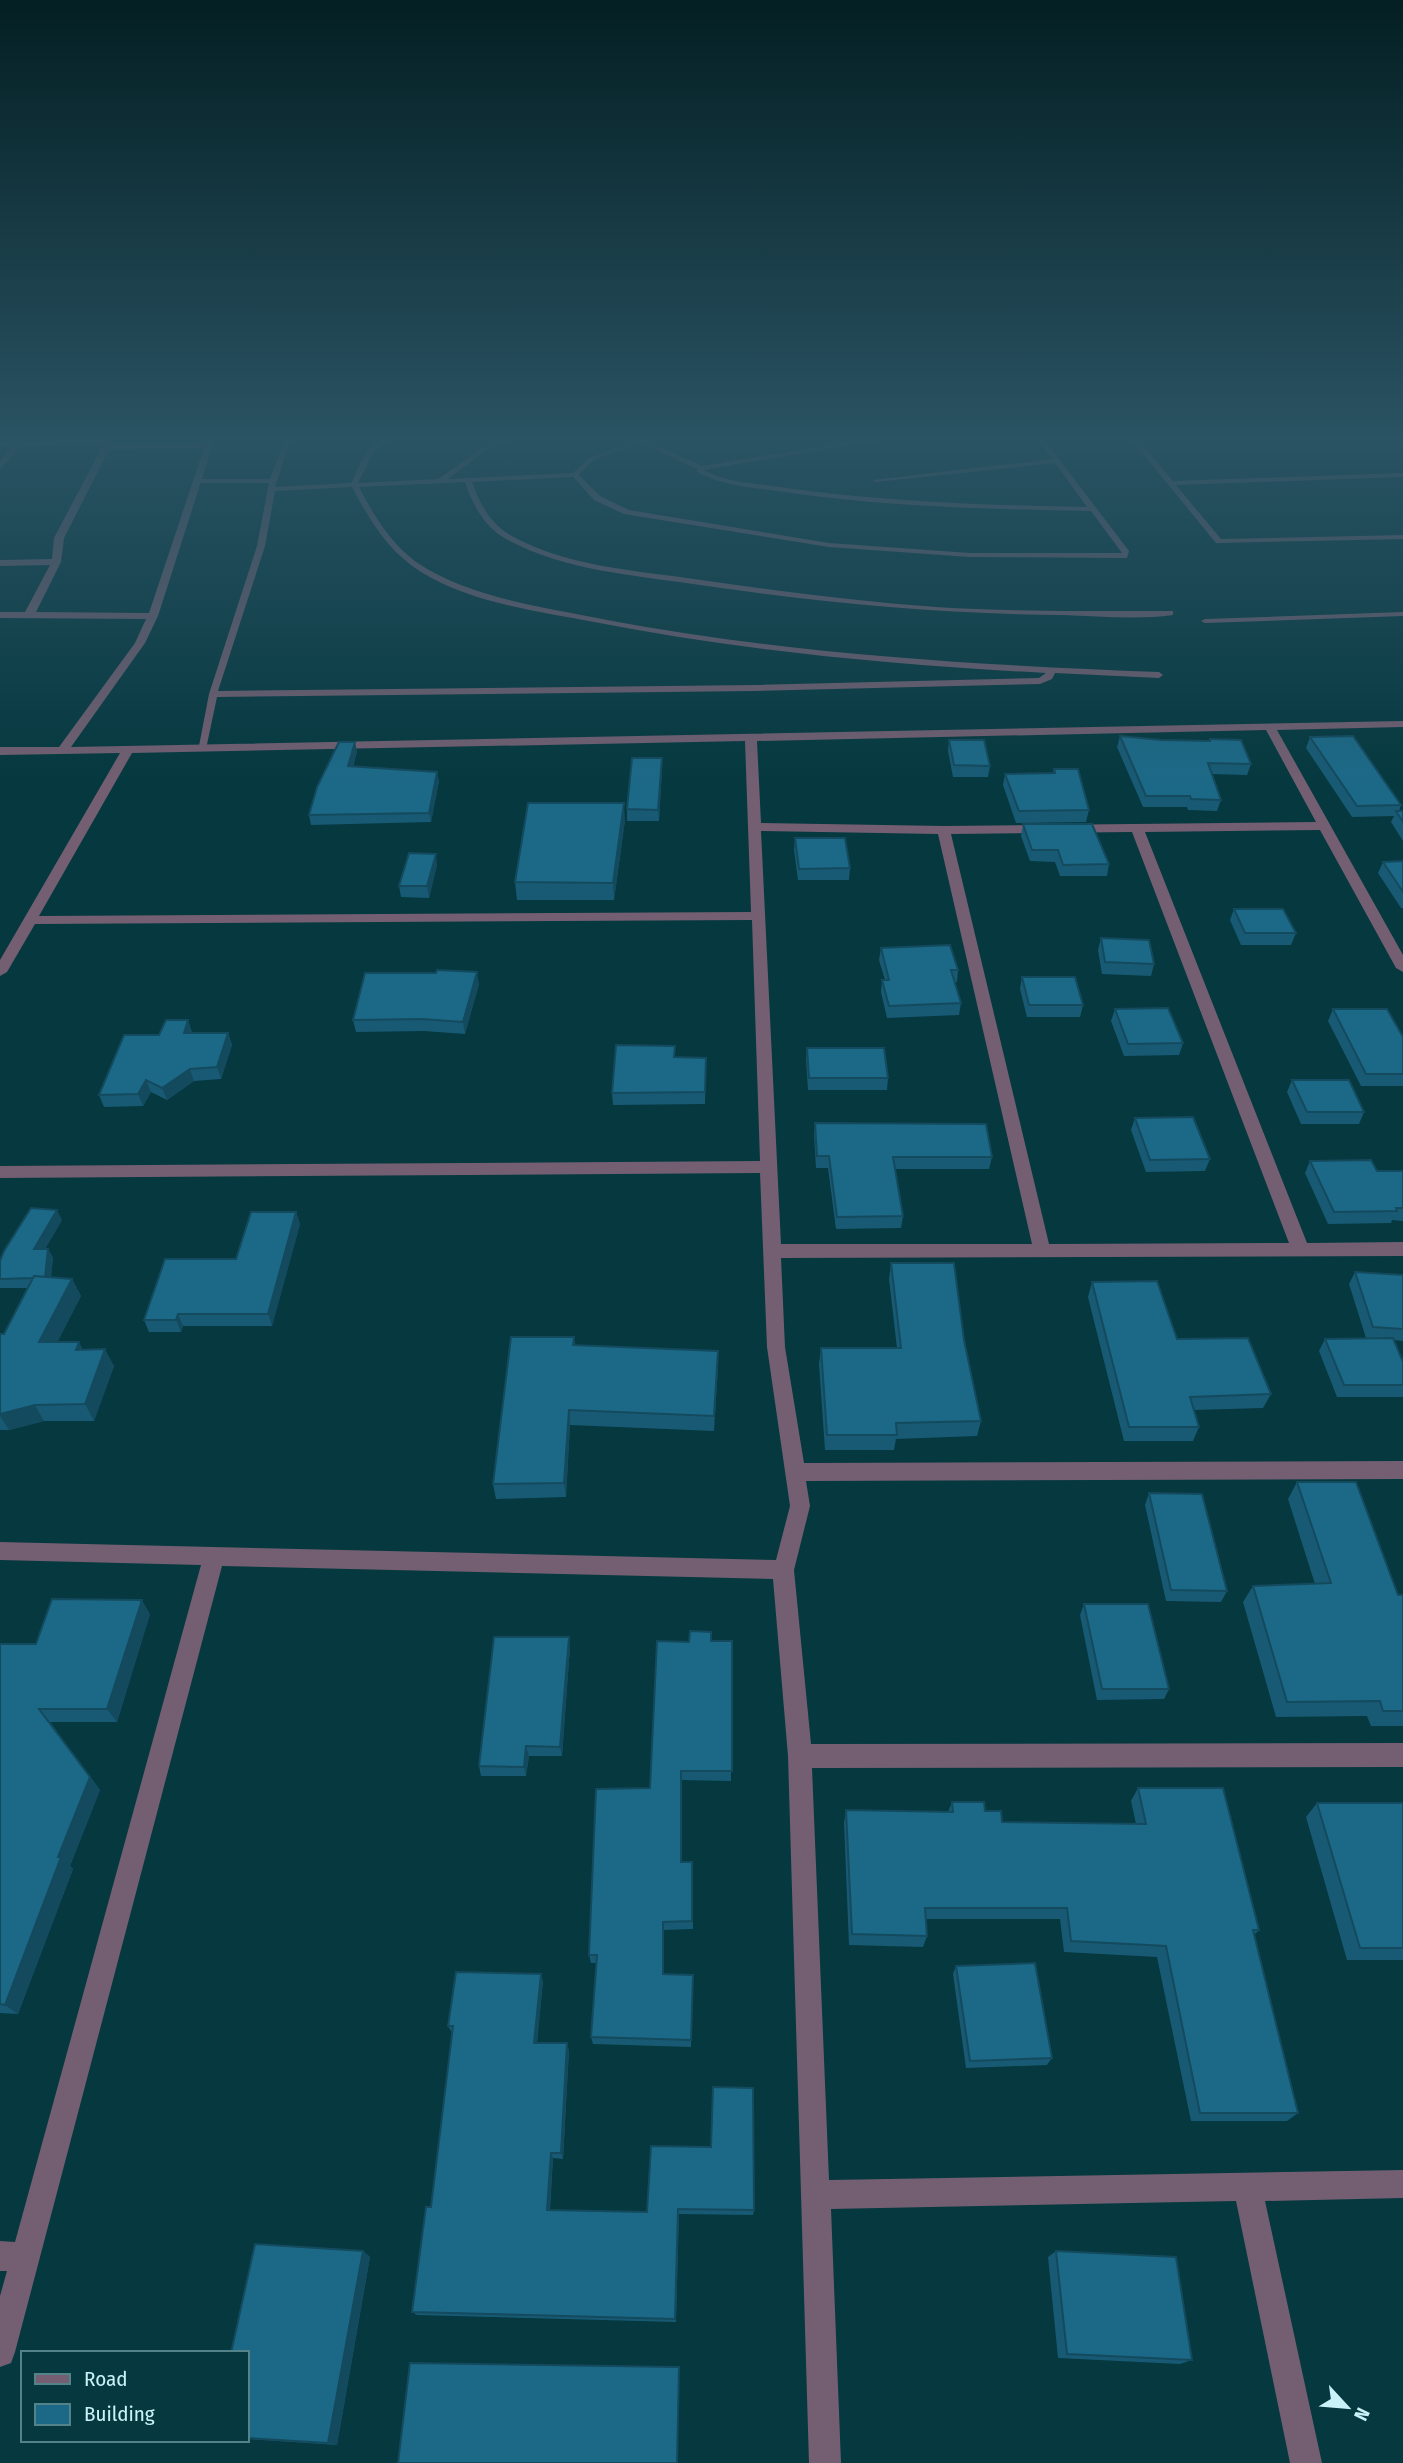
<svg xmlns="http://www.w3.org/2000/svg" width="1403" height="2463" viewBox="0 0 1403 2463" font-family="'Fira Sans Condensed',sans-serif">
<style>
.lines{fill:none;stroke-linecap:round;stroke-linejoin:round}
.lane{fill:#735f71;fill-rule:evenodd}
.street{fill:#735f71;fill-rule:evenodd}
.wall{fill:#185a74}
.shaded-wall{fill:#144a5e}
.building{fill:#1c6987;stroke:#144a5e;stroke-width:2}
</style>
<rect width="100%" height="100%" fill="#05383f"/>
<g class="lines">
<path class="lane" d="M 285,438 L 291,438 L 275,487 L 351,483 C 360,466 368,438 391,438 L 374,451 L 358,483 L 438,479 L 481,449 L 503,438 L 512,438 L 485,451 L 448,479 L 573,473 L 589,458 L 638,439 L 649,438 L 646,440 L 702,466 L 873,438 L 891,438 L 703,470 C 727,483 760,484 787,488 C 886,502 987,505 1087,507 L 1055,463 L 876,482 L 873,480 L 1052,459 L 1036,438 L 1043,438 L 1129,551 L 1127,558 L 970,557 L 829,547 L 624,514 L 594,500 L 573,477 L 472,482 C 480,504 490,524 512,536 C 564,565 629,570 687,578 C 770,590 852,601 936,607 C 1014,612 1092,611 1170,611 L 1173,611 L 1173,615 C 1137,620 1098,616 1062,615 C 938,614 816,602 693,584 C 631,575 564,570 508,540 C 485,528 473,506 465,482 L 359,487 C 377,521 395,551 429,570 C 483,600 547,608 607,620 C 789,654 974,665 1159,672 L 1163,675 L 1159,678 L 1055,673 L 1052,679 L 1040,684 L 755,691 L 217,697 L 206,749 L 198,751 L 209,694 L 257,546 L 269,483 L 197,483 L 194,481 L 197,479 L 270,479 ZM 640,443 L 697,469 L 697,472 C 723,486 756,488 785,492 C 886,507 989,509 1091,511 L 1122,553 L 970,553 L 829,543 L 629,510 L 600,496 L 579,475 L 593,460 ZM 352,487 C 370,521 388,551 421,572 C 472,603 536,611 594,622 C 743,651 894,665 1046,673 L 1039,678 L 755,685 L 218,691 L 265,546 L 275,491 Z
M 1130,438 L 1137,438 L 1173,481 L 1403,473 L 1403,477 L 1176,485 L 1221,539 L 1403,535 L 1403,539 L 1216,543 Z
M 1403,612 L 1403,616 L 1205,623 L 1201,621 L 1205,619 Z"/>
<path class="street" d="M 115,438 L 111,445 L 205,443 L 207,438 L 215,438 L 158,616 L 145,643 L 71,747 L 1403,721 L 1403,727 L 1277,730 L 1403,955 L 1403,972 L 1396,968 L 1320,830 L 1145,832 L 1307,1243 L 1403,1242 L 1403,1256 L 781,1258 L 785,1347 L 804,1463 L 1403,1461 L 1403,1479 L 806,1481 L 810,1506 L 794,1570 L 811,1744 L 1403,1743 L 1403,1767 L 812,1768 L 829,2180 L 1403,2170 L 1403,2198 L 1265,2201 L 1322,2463 L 1290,2463 L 1236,2201 L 831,2209 L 841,2463 L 809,2463 L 788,1756 L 773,1579 L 222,1566 L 15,2352 L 11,2363 L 0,2367 L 0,2296 L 7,2271 L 0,2271 L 0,2241 L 15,2242 L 201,1565 L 0,1560 L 0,1542 L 776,1560 L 790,1506 L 767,1347 L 760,1173 L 0,1178 L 0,1166 L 760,1161 L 752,920 L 35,924 L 7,972 L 0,976 L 0,960 L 120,753 L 0,755 L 0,747 L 59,747 L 135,643 L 146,619 L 0,618 L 0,612 L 25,612 L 50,565 L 0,566 L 0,560 L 52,559 L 54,538 L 103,445 L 22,446 L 0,469 L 0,461 L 13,446 L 0,446 L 0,442 ZM 204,448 L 149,613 L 36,612 L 61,562 L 64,538 L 109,450 ZM 1266,730 L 1316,822 L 944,826 L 761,823 L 757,741 ZM 745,741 L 751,912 L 39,916 L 132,753 ZM 761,831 L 938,834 L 1032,1244 L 781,1244 ZM 1132,832 L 1289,1243 L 1049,1244 L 951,834 Z"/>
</g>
<path class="wall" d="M 1120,736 L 1161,740 L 1209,741 L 1210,739 L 1251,764 L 1247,775 L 1212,774 L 1221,800 L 1217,811 L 1188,810 L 1187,807 L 1143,807 L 1117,747 Z
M 1310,737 L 1401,805 L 1399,811 L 1403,811 L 1403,841 L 1391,822 L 1394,816 L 1352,817 L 1306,748 Z
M 949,740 L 990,766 L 988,777 L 953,777 L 948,751 Z
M 357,751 L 353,767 L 439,781 L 431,822 L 311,825 L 309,815 Z
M 662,769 L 659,821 L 627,821 L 627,809 Z
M 1054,769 L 1089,810 L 1086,822 L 1016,823 L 1003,785 L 1005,774 L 1053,773 Z
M 625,820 L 614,900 L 517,900 L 515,882 Z
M 1023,824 L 1109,864 L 1107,876 L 1060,876 L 1055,862 L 1030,861 L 1021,836 Z
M 795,838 L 850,868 L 849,880 L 798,880 L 794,850 Z
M 1403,861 L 1403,908 L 1401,908 L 1378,873 L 1383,862 Z
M 437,865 L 429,898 L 401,897 L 399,886 Z
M 1234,909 L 1296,933 L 1291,945 L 1241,945 L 1230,920 Z
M 1101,938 L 1154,964 L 1151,976 L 1102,974 L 1098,950 Z
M 881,948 L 958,970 L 957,982 L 955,982 L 961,1003 L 959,1015 L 887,1018 L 881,992 L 882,980 L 885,980 L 879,960 Z
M 436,973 L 479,984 L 465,1034 L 424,1031 L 356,1032 L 353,1020 Z
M 1022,977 L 1083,1005 L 1080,1017 L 1027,1017 L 1020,989 Z
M 1115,1009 L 1183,1043 L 1179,1055 L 1124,1056 L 1111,1021 Z
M 1333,1009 L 1403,1037 L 1403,1086 L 1361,1086 L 1328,1021 Z
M 188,1020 L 192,1033 L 228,1033 L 232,1045 L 221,1079 L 194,1081 L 167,1100 L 151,1092 L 143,1106 L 104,1107 L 99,1095 L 159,1035 Z
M 807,1048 L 888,1078 L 887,1090 L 808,1090 L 806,1060 Z
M 675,1057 L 706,1058 L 705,1104 L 613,1105 L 612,1093 Z
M 1292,1080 L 1364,1112 L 1359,1124 L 1301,1124 L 1287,1092 Z
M 1135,1118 L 1210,1159 L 1205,1171 L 1146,1172 L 1131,1130 Z
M 815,1123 L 992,1157 L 989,1169 L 895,1169 L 903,1216 L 901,1228 L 836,1229 L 828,1168 L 816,1168 L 814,1135 Z
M 1310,1161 L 1377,1171 L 1403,1171 L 1403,1221 L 1392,1220 L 1391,1223 L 1328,1224 L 1305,1173 Z
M 296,1212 L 300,1224 L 272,1326 L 183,1326 L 181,1332 L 149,1332 L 144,1320 L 236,1259 Z
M 62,1220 L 45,1249 L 48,1249 L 53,1258 L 51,1277 L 72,1279 L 81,1296 L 57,1342 L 83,1350 L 114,1366 L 94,1421 L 44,1421 L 9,1430 L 0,1430 L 0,1334 L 4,1334 L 27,1288 L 0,1288 L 0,1261 Z
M 891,1263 L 964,1340 L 981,1421 L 977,1436 L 896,1439 L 894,1450 L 825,1450 L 819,1364 L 821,1348 L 897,1348 L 889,1279 Z
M 1355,1272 L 1403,1275 L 1403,1341 L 1394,1340 L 1403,1362 L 1403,1397 L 1337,1397 L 1319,1351 L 1325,1339 L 1366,1338 L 1349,1284 Z
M 1092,1282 L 1177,1339 L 1271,1394 L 1263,1408 L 1194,1410 L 1199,1427 L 1193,1441 L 1124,1441 L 1088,1297 Z
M 574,1337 L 575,1345 L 718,1366 L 714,1431 L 570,1425 L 566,1497 L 496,1499 L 493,1484 Z
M 1297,1482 L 1398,1595 L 1403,1595 L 1403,1726 L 1371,1726 L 1367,1716 L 1276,1717 L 1243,1602 L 1253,1586 L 1315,1584 L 1288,1499 Z
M 1149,1493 L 1227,1591 L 1221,1602 L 1166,1601 L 1145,1505 Z
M 1084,1604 L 1169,1689 L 1164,1699 L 1097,1700 L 1080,1615 Z
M 150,1614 L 117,1722 L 50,1722 L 100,1790 L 70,1866 L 73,1869 L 18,2014 L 0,2013 L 0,1644 L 36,1644 Z
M 711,1641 L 732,1641 L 731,1781 L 681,1780 L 681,1862 L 692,1862 L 693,1929 L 664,1930 L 663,1974 L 693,1975 L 691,2047 L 593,2044 L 591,2037 L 597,1963 L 591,1963 L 589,1955 L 650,1788 Z
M 570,1647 L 562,1756 L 529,1756 L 526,1776 L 481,1776 L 479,1766 Z
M 1138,1788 L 1259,1930 L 1254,1935 L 1298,2113 L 1287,2121 L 1191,2121 L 1157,1957 L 1064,1952 L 1060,1919 L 926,1919 L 927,1936 L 923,1947 L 849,1945 L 844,1823 L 846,1810 L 948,1812 L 952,1802 L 985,1811 L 1002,1822 L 1136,1824 L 1131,1801 Z
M 1317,1803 L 1403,1803 L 1403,1960 L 1347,1960 L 1306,1817 Z
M 956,1966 L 1052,2058 L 1047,2065 L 966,2068 L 953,1974 Z
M 543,1981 L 537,2043 L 569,2050 L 563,2159 L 553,2158 L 550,2210 L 647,2212 L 651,2146 L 754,2210 L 753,2215 L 679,2214 L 676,2322 L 417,2315 L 412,2312 L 431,2207 L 452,2033 L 448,2026 Z
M 363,2251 L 370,2257 L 337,2445 L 247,2439 L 247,2353 Z
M 1056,2251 L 1192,2360 L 1180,2364 L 1058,2358 L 1048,2257 Z"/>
<path class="shaded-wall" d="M 355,742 L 357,751 L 350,776 L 348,766 Z
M 662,758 L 662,769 L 659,821 L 658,810 Z
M 437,772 L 439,781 L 431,822 L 429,813 Z
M 624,803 L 625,820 L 614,900 L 613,883 Z
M 436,854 L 437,865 L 429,898 L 427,886 Z
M 477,972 L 479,984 L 465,1034 L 463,1022 Z
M 188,1020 L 192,1032 L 188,1045 L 184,1033 Z
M 228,1033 L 232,1045 L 221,1079 L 217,1067 Z
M 190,1069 L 194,1081 L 167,1100 L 162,1088 Z
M 146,1080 L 151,1092 L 143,1106 L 138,1094 Z
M 57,1210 L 62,1220 L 39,1258 L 34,1249 Z
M 296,1212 L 300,1224 L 272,1326 L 268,1314 Z
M 48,1249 L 53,1258 L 50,1288 L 45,1278 Z
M 72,1279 L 81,1296 L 49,1359 L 39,1342 Z
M 178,1314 L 183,1326 L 181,1332 L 176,1320 Z
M 79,1342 L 88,1359 L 76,1350 Z
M 105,1349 L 114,1366 L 94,1421 L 85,1404 Z
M 718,1351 L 718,1366 L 714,1431 L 714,1416 Z
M 35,1405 L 44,1421 L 9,1430 L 0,1416 L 0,1414 Z
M 569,1410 L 570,1425 L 566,1497 L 564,1483 Z
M 142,1600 L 150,1614 L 117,1722 L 107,1709 Z
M 569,1637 L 570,1647 L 562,1756 L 560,1747 Z
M 39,1709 L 100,1790 L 70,1866 L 73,1869 L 18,2014 L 5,2005 L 58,1857 Z
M 526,1746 L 529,1756 L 526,1776 L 524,1767 Z
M 541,1974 L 543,1981 L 536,2050 L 534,2043 Z
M 567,2043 L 569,2050 L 563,2159 L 561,2153 Z
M 551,2153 L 553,2158 L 549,2215 L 547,2210 Z
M 363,2251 L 370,2257 L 337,2445 L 328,2443 Z"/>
<path class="building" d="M 1120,736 L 1161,740 L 1210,741 L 1210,739 L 1241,740 L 1251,764 L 1208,763 L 1221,800 L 1191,799 L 1190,796 L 1146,796 Z
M 1353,736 L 1401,805 L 1357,806 L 1310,737 Z
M 949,740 L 984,740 L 990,766 L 954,765 Z
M 339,742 L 355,742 L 348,766 L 437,772 L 429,813 L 309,815 L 317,787 Z
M 632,758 L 662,758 L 658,810 L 627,809 Z
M 1054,769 L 1078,769 L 1089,810 L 1019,811 L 1005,774 L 1055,773 Z
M 528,803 L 624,803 L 613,883 L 515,882 Z
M 1396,811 L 1403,811 L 1403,822 Z
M 1023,824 L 1092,824 L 1109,864 L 1063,865 L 1058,850 L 1032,850 Z
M 795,838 L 845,838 L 850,868 L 799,869 Z
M 409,853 L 436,854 L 427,886 L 399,886 Z
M 1403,861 L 1403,892 L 1383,862 Z
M 1234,909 L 1283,909 L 1296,933 L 1245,933 Z
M 1101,938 L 1149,940 L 1154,964 L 1105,962 Z
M 950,945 L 958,970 L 951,970 L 961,1003 L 889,1006 L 882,980 L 889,980 L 881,948 Z
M 437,970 L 477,972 L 463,1022 L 422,1019 L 353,1020 L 365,973 L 436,973 Z
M 1022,977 L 1075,977 L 1083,1005 L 1029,1005 Z
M 1168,1008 L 1183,1043 L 1128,1044 L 1115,1009 Z
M 1333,1009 L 1387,1009 L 1403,1037 L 1403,1074 L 1366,1074 Z
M 166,1020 L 188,1020 L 184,1033 L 228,1033 L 217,1067 L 190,1069 L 162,1088 L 146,1080 L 138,1094 L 99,1095 L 124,1035 L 159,1035 Z
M 616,1045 L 675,1046 L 674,1057 L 706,1058 L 705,1092 L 612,1093 Z
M 807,1048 L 884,1048 L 888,1078 L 809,1078 Z
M 1292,1080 L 1349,1080 L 1364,1112 L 1307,1112 Z
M 1193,1117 L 1210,1159 L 1150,1160 L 1135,1118 Z
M 815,1123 L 986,1124 L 992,1157 L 893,1157 L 903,1216 L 837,1217 L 829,1156 L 817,1156 Z
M 1371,1160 L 1377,1171 L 1403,1171 L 1403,1208 L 1396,1208 L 1397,1211 L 1334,1212 L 1310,1161 Z
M 31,1208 L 57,1210 L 34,1249 L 48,1249 L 45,1277 L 34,1276 L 33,1278 L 0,1279 L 0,1261 L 4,1251 Z
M 251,1212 L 296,1212 L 268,1314 L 178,1314 L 176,1320 L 144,1320 L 165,1259 L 236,1259 Z
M 891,1263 L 954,1263 L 964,1340 L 981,1421 L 896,1423 L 897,1435 L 827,1435 L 821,1348 L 901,1348 Z
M 1355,1272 L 1403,1275 L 1403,1329 L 1373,1327 Z
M 34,1276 L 72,1279 L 39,1342 L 79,1342 L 76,1350 L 105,1349 L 85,1404 L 35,1405 L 0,1414 L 0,1334 L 4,1334 Z
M 1157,1281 L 1177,1339 L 1248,1338 L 1271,1394 L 1190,1397 L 1199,1427 L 1129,1427 L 1092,1282 Z
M 511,1337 L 574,1337 L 573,1345 L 718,1351 L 714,1416 L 569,1410 L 564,1483 L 493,1484 Z
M 1393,1338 L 1403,1362 L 1403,1385 L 1344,1385 L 1325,1339 Z
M 1297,1482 L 1356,1482 L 1398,1595 L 1403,1595 L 1403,1711 L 1383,1711 L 1380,1701 L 1287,1702 L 1253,1586 L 1331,1583 Z
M 1149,1493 L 1202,1494 L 1227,1591 L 1171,1590 Z
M 52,1599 L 142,1600 L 107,1709 L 39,1709 L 90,1777 L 58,1857 L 61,1857 L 5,2005 L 0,2004 L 0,1644 L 36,1644 Z
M 1084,1604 L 1148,1604 L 1169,1689 L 1102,1689 Z
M 690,1631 L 711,1632 L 711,1641 L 732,1641 L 732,1771 L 681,1771 L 681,1862 L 692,1862 L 692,1921 L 663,1922 L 663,1974 L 693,1975 L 691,2040 L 591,2037 L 597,1955 L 589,1955 L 596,1789 L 650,1788 L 657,1641 L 689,1642 Z
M 494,1637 L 569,1637 L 560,1747 L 526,1746 L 524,1767 L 479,1766 Z
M 1138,1788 L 1223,1788 L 1259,1930 L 1253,1930 L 1298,2113 L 1200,2113 L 1166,1946 L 1071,1941 L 1067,1908 L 925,1908 L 927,1936 L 852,1934 L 846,1810 L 953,1812 L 952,1802 L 984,1802 L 985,1811 L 1001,1811 L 1002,1822 L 1146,1824 Z
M 1317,1803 L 1403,1803 L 1403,1948 L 1360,1948 Z
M 1035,1963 L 1052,2058 L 970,2061 L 956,1966 Z
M 456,1972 L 541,1974 L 534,2043 L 567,2043 L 561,2153 L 551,2153 L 547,2210 L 647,2212 L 651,2146 L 711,2147 L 713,2087 L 753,2088 L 754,2210 L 678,2209 L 675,2319 L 412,2312 L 426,2207 L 431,2207 L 453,2026 L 448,2026 Z
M 255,2244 L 363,2251 L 328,2443 L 247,2438 L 247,2353 L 231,2353 Z
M 1056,2251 L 1176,2257 L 1192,2360 L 1067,2354 Z
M 410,2363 L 679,2367 L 677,2463 L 398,2463 Z"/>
<linearGradient id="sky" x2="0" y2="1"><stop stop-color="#031f23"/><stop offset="0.56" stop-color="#2a5363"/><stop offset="1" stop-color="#2a5363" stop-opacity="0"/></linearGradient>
<rect width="1403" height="783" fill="url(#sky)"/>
<rect x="21" y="2351" width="228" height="91" fill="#05383f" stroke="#538289" stroke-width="2"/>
<rect x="35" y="2374" width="35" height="10" fill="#735f71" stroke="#538289" stroke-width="2"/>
<text x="84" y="2386" font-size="21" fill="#c9f1f8">Road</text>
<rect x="35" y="2404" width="35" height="21" fill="#1c6987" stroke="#538289" stroke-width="2"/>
<text x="84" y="2421" font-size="21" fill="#c9f1f8">Building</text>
<g transform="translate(1347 2407) rotate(116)" stroke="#05383f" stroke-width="5" paint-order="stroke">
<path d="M0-5L12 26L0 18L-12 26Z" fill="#c9f1f8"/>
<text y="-10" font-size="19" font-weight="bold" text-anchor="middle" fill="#c9f1f8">N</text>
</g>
</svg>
